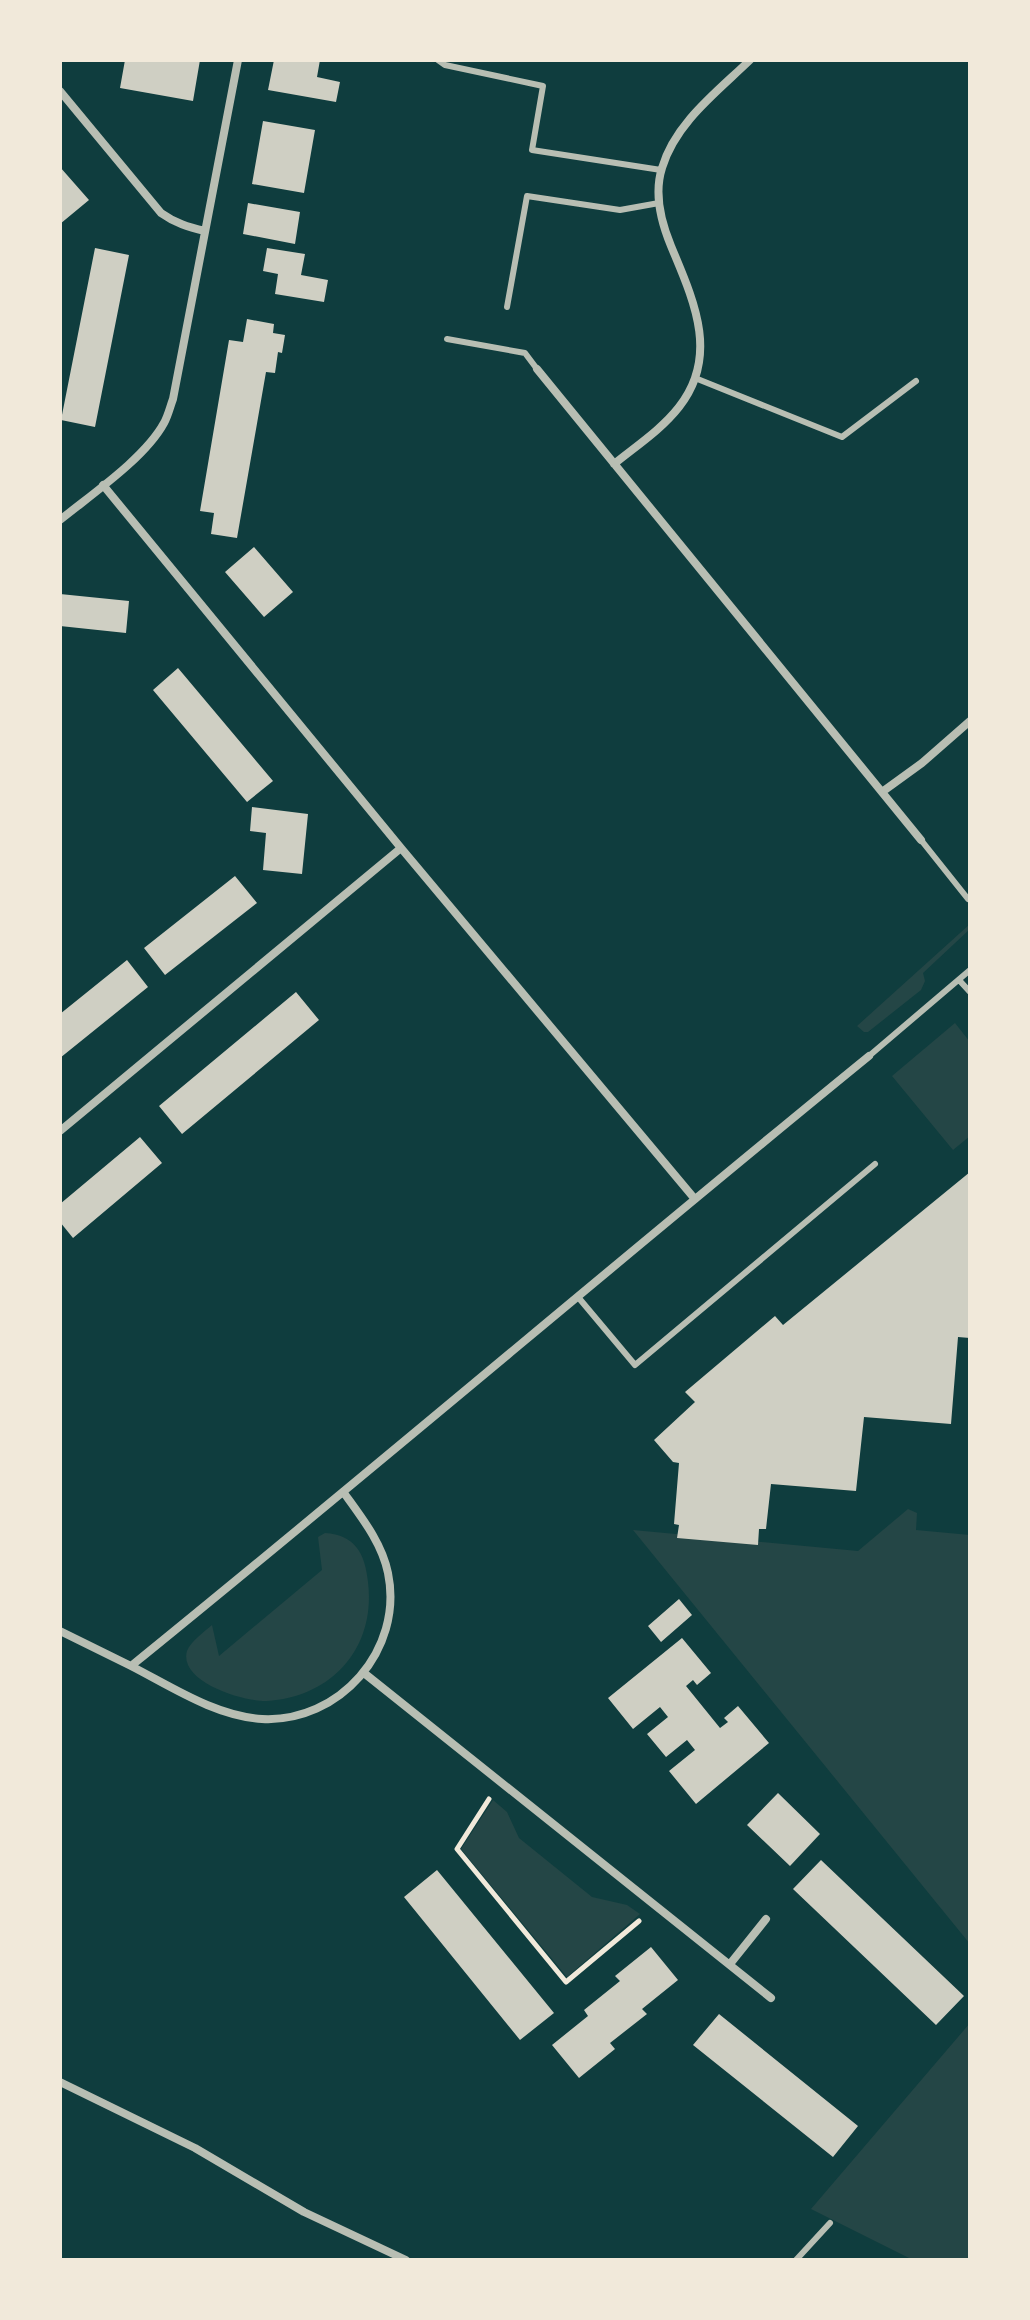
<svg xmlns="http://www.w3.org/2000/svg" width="1030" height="2320" viewBox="0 0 1030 2320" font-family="Montserrat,sans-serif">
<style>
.green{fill:#244646}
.building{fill:#cfcfc3}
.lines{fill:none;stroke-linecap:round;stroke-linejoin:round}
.path{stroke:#f1e9da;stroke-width:5}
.service{stroke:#b8beb3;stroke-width:6}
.minor{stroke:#b8beb3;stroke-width:8}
</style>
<rect width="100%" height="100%" fill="#0f3d3e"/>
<path class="green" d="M 970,924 L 970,929 L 923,973 L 925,981 L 921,990 L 868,1032 L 864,1032 L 857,1026 Z
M 955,1023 L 970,1042 L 970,1136 L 953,1150 L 892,1076 Z
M 908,1509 L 917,1513 L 916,1530 L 970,1535 L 970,1944 L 633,1530 L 858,1551 Z
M 325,1533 C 355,1535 365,1553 368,1582 C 376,1647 333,1697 267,1701 C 245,1702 178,1682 187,1651 C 191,1641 204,1632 212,1625 L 219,1656 L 322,1570 L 318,1537 Z
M 493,1800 L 507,1812 L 519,1838 L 592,1897 L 627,1905 L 640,1914 L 567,1977 L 461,1849 Z
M 970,2023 L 970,2260 L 913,2260 L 811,2209 Z"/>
<path class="building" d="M 125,60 L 200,60 L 193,101 L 120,88 Z
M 274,60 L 320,60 L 317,77 L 340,82 L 336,102 L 268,90 Z
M 263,121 L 315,130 L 304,193 L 252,184 Z
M 60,167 L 89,200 L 60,224 Z
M 248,203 L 300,212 L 295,244 L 243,234 Z
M 95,248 L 129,255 L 95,427 L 61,420 Z
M 267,248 L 305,254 L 301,275 L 328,280 L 324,302 L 275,294 L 278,274 L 263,271 Z
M 247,319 L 274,324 L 273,333 L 285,335 L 282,353 L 278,352 L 275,373 L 266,372 L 237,538 L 211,534 L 214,513 L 200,511 L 229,340 L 243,342 Z
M 254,547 L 293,592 L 264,617 L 225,572 Z
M 60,594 L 129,601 L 126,633 L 60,626 Z
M 178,668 L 273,781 L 247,802 L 153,690 Z
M 252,807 L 308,814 L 302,874 L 263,870 L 266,833 L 250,831 Z
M 235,876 L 257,903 L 165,975 L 144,948 Z
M 127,960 L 148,987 L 60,1058 L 60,1014 Z
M 296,992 L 319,1020 L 182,1134 L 159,1106 Z
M 140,1137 L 162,1163 L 73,1238 L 60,1222 L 60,1204 Z
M 970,1172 L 970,1338 L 958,1337 L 951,1424 L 864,1417 L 856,1491 L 771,1484 L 766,1529 L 759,1529 L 758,1545 L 677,1538 L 679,1525 L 674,1524 L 679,1463 L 673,1462 L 654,1440 L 695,1402 L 685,1392 L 775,1316 L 783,1325 Z
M 679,1599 L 692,1615 L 661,1642 L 648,1626 Z
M 682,1638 L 711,1673 L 697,1685 L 693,1680 L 686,1686 L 720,1728 L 728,1722 L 724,1718 L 738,1706 L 769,1743 L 696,1804 L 669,1771 L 695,1750 L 687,1740 L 666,1757 L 647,1734 L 668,1717 L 660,1707 L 633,1729 L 608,1698 Z
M 778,1793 L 820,1834 L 790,1866 L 747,1825 Z
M 821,1860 L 964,1996 L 936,2025 L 793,1889 Z
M 437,1870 L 554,2013 L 520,2040 L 404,1897 Z
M 651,1947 L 678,1980 L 642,2009 L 647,2014 L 610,2043 L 615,2049 L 579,2078 L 552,2045 L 588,2016 L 584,2010 L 620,1981 L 615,1976 Z
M 719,2014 L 858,2126 L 833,2157 L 693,2045 Z"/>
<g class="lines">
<path class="path" d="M 489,1799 L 457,1849 L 566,1982 L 639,1921"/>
<path class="service" d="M 438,60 L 445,65 L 543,86 L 532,150 L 661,170
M 507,307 L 527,196 L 620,210 L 659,203
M 447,339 L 525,353 L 537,369
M 695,378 L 842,437 L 916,381
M 921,840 L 968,899
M 959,980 L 970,992
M 869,1056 L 970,970
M 578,1297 L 635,1365 L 875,1164
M 796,2260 L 830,2223"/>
<path class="minor" d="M 60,91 L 161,213 C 175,223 188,227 205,231
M 537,369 L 921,840
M 614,464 C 636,446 661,430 679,407 C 720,355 693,299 671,246 C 661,222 654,193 662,168 C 675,123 718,91 750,60
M 103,485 L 401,848 L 694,1198
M 60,520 C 92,494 145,458 164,423 C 168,416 170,407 173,399 L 238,60
M 882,792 L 922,763 L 970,721
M 60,1131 L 401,848
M 60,1631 L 131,1666 C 379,1465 621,1258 869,1056
M 131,1666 C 172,1687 215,1716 262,1719 C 339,1723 404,1650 388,1573 C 382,1543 362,1518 344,1493
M 364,1673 L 771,1998
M 730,1964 L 766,1919
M 60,2082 L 195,2148 L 304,2212 L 406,2260"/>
</g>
<rect width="1030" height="2320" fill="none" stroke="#f1e9da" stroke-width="124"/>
</svg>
